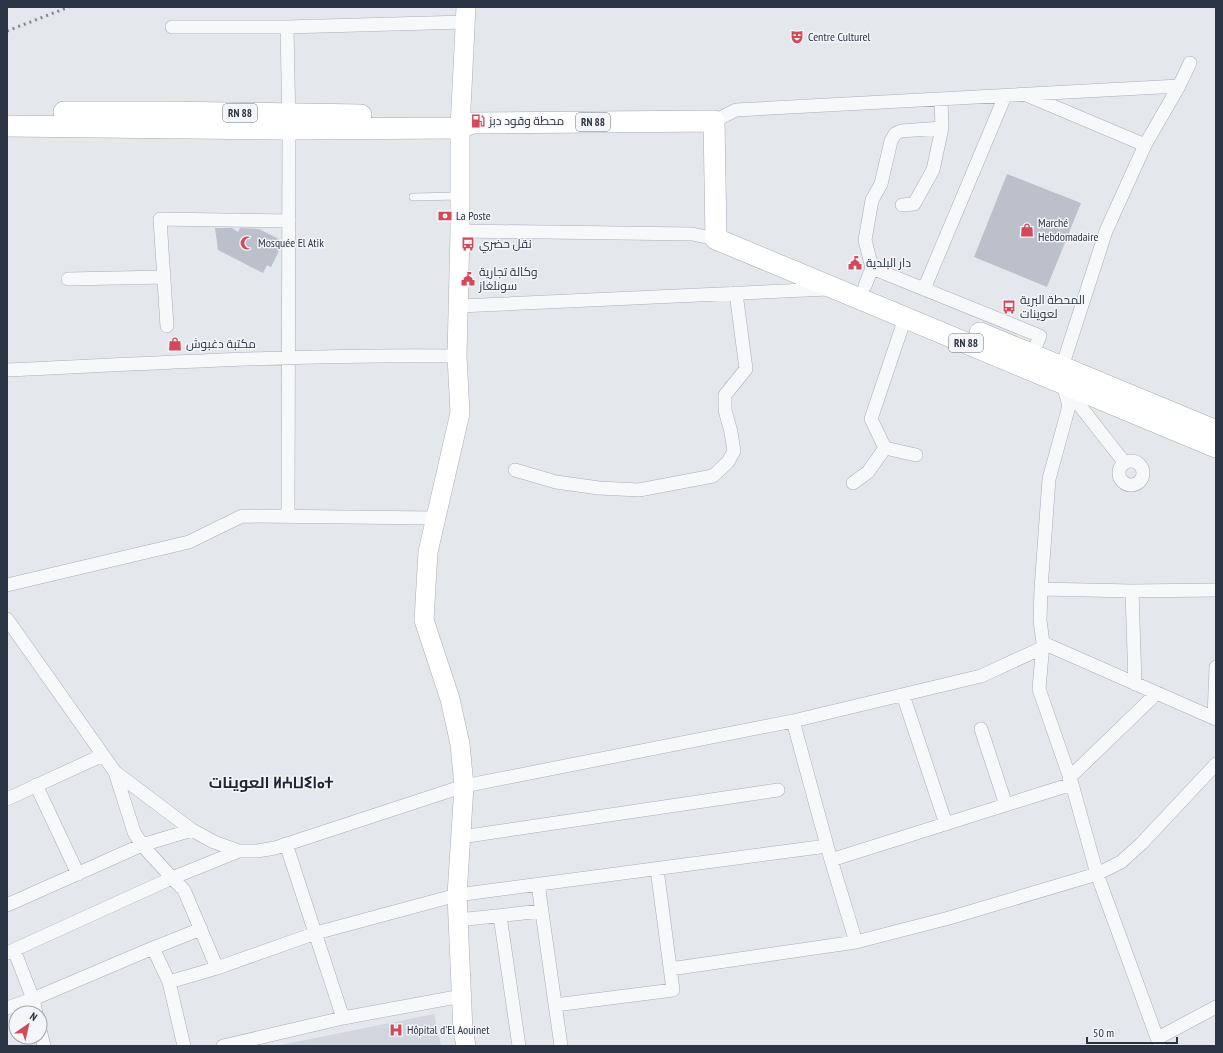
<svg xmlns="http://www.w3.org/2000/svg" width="1223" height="1053" viewBox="0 0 1223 1053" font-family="'PT Sans Narrow',Cairo,'Noto Sans Tifinagh',sans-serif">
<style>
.built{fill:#d2d6de}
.building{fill:#bbc0ca}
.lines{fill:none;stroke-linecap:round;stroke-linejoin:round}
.lane-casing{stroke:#a9aeb7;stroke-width:8}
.street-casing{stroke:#a9aeb7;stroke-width:14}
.secondary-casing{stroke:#a9aeb7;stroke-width:20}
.primary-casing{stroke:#a3abb8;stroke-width:22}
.lane{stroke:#f7f8fa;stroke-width:7}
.street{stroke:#f7f8fa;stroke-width:13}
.secondary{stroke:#fff;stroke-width:19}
.primary{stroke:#fff;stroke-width:21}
.rail{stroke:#7d8696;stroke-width:3;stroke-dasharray:2 4;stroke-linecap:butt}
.labels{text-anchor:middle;stroke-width:3;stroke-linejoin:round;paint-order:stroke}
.shield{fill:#f4f6f9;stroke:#676e7b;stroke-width:1}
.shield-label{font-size:11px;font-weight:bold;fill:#2b3445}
.poi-label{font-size:12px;fill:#2b3445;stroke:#f4f6f9;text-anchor:start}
.district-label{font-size:16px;font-weight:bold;fill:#1d2536;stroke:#f4f6f9}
</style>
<rect width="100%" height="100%" fill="#e4e7ec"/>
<path class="built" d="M 434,1014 L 441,1046 L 276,1046 Z"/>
<path class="building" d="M 1007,174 L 1081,203 L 1047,287 L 974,257 Z
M 215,228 L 232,228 L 238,232 L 240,228 L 259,229 L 279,239 L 275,248 L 280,249 L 271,267 L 267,265 L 263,273 L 218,250 Z"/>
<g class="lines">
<g class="lane-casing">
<path id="lane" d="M 413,197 L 459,196"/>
</g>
<g class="street-casing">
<path id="street" d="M 172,27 L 287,27 L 465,22
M 287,27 L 289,129 L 288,516
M 1029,96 L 1145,145
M 714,121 L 736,110 L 1179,86
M 902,205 L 914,204 L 933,170 L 942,128 L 941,99
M 460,231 L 692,234 L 716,239
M 872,268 L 865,240 L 872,200 L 881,184 L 891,141 L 895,134 L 901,131 L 942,128
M 68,279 L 164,277
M 865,286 L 872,268 L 1040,336 L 1032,355
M 924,289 L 1005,96
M 459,306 L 828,289
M 905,318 L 871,419 L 885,448 L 916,455
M 167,326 L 160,219 L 289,221
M 7,370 C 157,363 307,354 457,356
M 1066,388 L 1124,462
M1119 473a12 12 0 1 1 24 0a12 12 0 1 1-24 0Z
M 515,470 L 556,482 L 599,488 L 639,490 L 713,476 L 728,462 L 734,451 L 731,432 L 725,410 L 725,395 L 746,369 L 736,293
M 853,483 L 868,472 L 885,448
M 7,585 L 189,542 L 242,516 L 436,518
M 1041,589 L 1132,591 L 1216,590
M 1132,591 L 1135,684
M 7,619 L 115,772 L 192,830 L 214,842 L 239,851 L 257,851 L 275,848 L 464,786 L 793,721 L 981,676 L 1042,648
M 1043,643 L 1216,719
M 903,695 L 946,824
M 1214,718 L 1216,667
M 793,721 L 831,860 L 856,942
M 981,729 L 1006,805
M 115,772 L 134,832 L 142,845 L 172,878 L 184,890 L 217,968
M 1069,778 L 1157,693
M 36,785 L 78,874
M 7,799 L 103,755
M 461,837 L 778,790
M 286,844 L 343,1018
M 831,860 L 1072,784
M 538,884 L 561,1046
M 7,905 L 142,845 L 192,830
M 500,916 L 519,1046
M 458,920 L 542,911
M 153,948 L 169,982 L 184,1046
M 14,950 L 33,999 L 36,1013
M 7,953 L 172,878 L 239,851
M 670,969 L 856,942 L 949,918 L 1097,874 L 1121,862 L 1142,843 L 1216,764
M 169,982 L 217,968 L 316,933 L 457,895 L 827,846
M 555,1005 L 673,990 L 657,869
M 7,1008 L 33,999 L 153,948 L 201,929
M 40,1030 L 44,1046
M 1158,1038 L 1216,1007
M 223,1046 L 343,1018 L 462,996
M 1160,1046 L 1097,874 L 1072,784 L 1039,689 L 1043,643 L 1040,620 L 1041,589 L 1049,479 L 1069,406 L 1063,384 L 1062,367 L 1106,231 L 1145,145 L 1179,86 L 1190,63"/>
</g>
<g class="secondary-casing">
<path id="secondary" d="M 466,7 L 460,128 L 460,231 L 457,356 L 460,413 L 428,552 L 424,620 L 450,699 L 460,744 L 464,786 L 457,895 L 463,1031 L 466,1046"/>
</g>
<g class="primary-casing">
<path id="primary" d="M 64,112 L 166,112 L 361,115
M 7,126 L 289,129 L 460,128 L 472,123 L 714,121 L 716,239 L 1216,447
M 980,333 L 1216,431"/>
</g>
<use href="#lane" class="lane"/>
<use href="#street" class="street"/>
<use href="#secondary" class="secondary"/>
<use href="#primary" class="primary"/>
<path class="rail" d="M 7,31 L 69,7"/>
</g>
<defs>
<g id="theatre-bare" transform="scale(1.08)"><path d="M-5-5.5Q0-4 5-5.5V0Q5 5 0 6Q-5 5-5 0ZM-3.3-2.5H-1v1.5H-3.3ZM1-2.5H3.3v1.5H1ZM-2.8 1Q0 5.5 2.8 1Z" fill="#d1495b" stroke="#f4f6f9" stroke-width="2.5" paint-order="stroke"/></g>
<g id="fuel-bare" transform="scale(1.08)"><path d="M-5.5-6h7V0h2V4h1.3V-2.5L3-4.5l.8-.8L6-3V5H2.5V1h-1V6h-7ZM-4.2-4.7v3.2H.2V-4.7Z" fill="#d1495b" stroke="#f4f6f9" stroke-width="2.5" paint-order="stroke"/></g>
<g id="bank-bare" transform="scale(1.08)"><path d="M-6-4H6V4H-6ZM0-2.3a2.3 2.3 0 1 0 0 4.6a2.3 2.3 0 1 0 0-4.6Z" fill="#d1495b" stroke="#f4f6f9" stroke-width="2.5" paint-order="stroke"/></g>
<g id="shop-bare" transform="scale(1.08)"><path d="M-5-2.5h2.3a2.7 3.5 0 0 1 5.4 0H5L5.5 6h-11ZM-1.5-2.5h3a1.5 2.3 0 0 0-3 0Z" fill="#d1495b" stroke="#f4f6f9" stroke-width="2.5" paint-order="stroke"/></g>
<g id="mosque-bare" transform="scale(1.08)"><path d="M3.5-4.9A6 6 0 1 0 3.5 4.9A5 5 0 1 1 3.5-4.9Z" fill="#d1495b" stroke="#f4f6f9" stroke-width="2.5" paint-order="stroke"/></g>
<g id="bus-bare" transform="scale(1.08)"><path d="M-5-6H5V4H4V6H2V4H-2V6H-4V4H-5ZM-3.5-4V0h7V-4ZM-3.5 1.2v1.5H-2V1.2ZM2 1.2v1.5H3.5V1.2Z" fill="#d1495b" stroke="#f4f6f9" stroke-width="2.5" paint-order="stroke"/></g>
<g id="civic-bare" transform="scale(1.08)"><path d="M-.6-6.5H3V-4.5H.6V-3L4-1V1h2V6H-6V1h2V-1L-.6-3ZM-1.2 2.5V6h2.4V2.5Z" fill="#d1495b" stroke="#f4f6f9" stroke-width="2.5" paint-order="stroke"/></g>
<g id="hospital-bare" transform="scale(1.08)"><path d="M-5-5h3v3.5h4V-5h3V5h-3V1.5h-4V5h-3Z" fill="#d1495b" stroke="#f4f6f9" stroke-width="2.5" paint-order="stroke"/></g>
</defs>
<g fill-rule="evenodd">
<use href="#theatre-bare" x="797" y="37"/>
<use href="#fuel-bare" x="478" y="121"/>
<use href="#bank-bare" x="445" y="216"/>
<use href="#shop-bare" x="1027" y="230"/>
<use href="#mosque-bare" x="247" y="243"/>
<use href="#bus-bare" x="468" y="244"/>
<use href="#civic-bare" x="855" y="263"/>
<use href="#civic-bare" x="468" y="279"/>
<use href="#bus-bare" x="1009" y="307"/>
<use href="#shop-bare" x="175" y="344"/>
<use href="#hospital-bare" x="396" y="1030"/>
</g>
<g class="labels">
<g class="shield">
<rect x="223" y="104" width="34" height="18" rx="3"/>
<rect x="576" y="113" width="34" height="18" rx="3"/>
<rect x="949" y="334" width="34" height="18" rx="3"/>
</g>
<g class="shield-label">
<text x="240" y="117">RN 88</text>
<text x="593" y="126">RN 88</text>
<text x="966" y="347">RN 88</text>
</g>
<g class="poi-label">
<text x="808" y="41">Centre Culturel</text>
<text x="489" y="125">محطة وقود دبز</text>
<text x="456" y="220">La Poste</text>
<text x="1038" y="227">Marché<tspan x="1038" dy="14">Hebdomadaire</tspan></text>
<text x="258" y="247">Mosquée El Atik</text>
<text x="479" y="248">نقل حضري</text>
<text x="866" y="267">دار البلدية</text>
<text x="479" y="276">وكالة تجارية<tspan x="479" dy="14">سونلغاز</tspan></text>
<text x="1020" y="304">المحطة البرية<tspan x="1020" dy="14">لعوينات</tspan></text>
<text x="186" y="348">مكتبة دغبوش</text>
<text x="407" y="1034">Hôpital d'El Aouinet</text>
</g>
<g class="district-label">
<text x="271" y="788">العوينات ⵍⵄⵡⵉⵏⴰⵜ</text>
</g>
</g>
<rect width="1223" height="1053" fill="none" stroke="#2b3445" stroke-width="16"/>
<g transform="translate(28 1025) rotate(34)"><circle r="19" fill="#f4f6f9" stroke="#a4a8b1"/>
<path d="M0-3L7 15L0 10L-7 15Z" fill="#d1495b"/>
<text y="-6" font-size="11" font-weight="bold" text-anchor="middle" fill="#2b3445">N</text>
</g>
<path d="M1087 1037v6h90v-6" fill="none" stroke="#2b3445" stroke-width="2"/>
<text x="1093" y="1037" font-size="12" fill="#2b3445" stroke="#f4f6f9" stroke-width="3" paint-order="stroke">50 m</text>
</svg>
